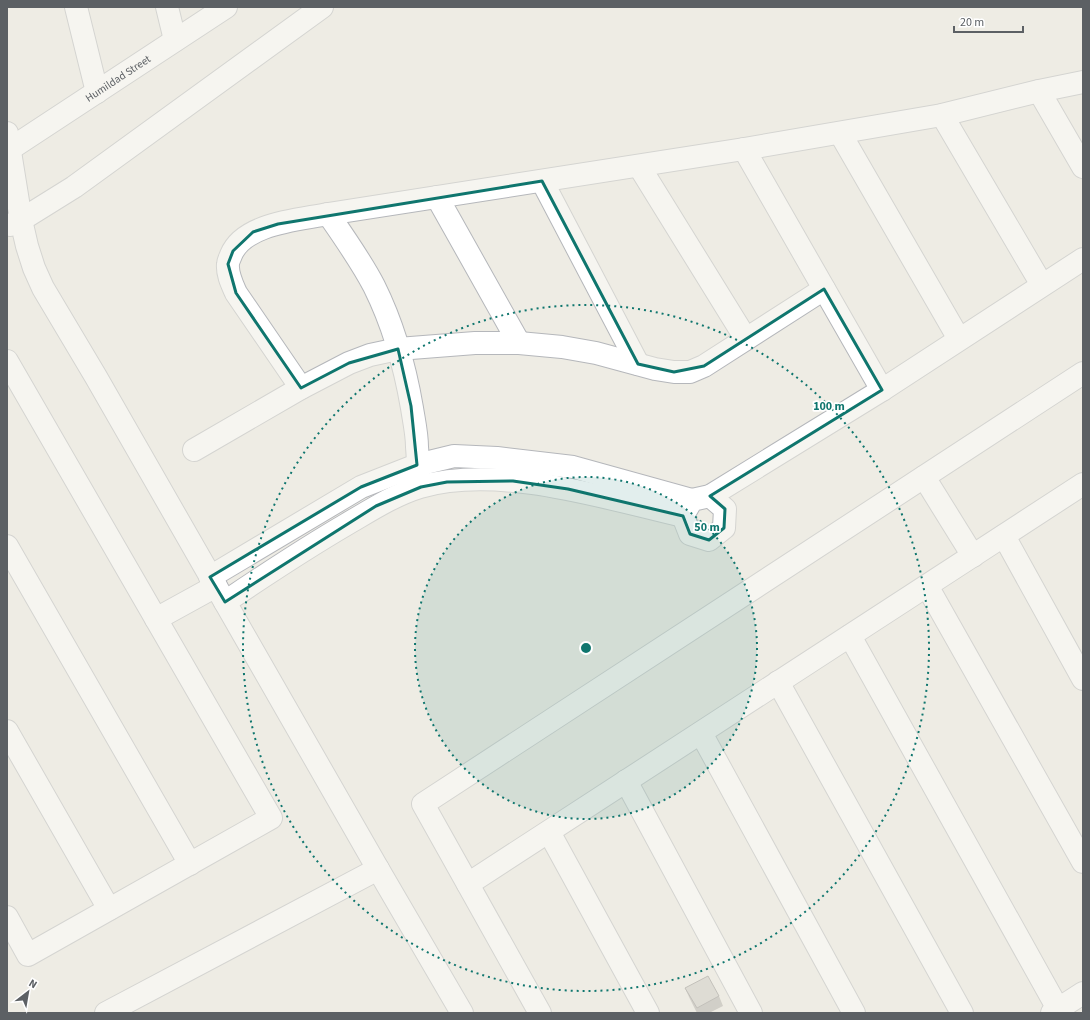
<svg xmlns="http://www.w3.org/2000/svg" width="1090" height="1020" viewBox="0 0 1090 1020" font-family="'Source Sans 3',sans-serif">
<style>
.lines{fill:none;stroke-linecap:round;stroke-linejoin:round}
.minor-casing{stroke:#b5b7bb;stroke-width:24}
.minor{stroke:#fff;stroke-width:22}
.wall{fill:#aeaba7}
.building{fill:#cac7c2;stroke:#8d8b88}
.marked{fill:none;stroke:#0f766e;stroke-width:3;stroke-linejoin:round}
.ring{fill:none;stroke:#0f766e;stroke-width:2;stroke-dasharray:2 4}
.labels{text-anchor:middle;stroke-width:3.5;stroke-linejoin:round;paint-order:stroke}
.street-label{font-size:11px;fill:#5c6064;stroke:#fff}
.centre{fill:#0f766e;stroke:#fff;stroke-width:2}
.ring-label{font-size:12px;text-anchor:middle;font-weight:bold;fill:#0f766e;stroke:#fff;stroke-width:3.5;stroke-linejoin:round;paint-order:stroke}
</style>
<rect width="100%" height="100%" fill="#eeece4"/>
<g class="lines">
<g class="minor-casing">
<g id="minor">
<path d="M 76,7 L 97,92"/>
<path d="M 167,7 L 175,40"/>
<path d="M 1039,91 L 1083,167"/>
<path d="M 942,115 L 1042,285"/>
<path d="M 7,133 L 21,220 L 27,246 L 34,268 L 43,288 L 96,377 L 378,869 L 462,1013"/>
<path d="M 840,133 L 959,339"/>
<path id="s1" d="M 10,149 L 226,7"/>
<path d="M 744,149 L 882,390"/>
<path d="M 639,166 L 746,339"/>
<path d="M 542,181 L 638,364"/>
<path d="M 437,197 L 519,343"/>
<path d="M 328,214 C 344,237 361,261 374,286 C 393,324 405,367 412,408 C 414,421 417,434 417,447 C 418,458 418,467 419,478"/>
<path d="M 10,225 L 21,220 L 74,187 L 322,7"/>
<path d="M 7,361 L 271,818 L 28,955 L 7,917"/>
<path d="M 301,388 L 236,293 C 232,284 227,274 228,264 C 228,261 230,258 231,255 C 244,223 299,220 328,214 L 744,149 L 942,115 L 1039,91 L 1083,82"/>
<path d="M 194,450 L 301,388 L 349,363 L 370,355 L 398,349 L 475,343 L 519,343 L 562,347 L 596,353 L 655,369 L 674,372 L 690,372 L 704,366 L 824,289"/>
<path d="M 924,477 L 973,556"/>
<path d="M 685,512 L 692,500 L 710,496 L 882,390 L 1083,259"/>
<path d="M 683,516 L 690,534 L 709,540 L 724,528 L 725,509 L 710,496"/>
<path d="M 1004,536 L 1083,679"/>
<path d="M 7,546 L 190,864"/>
<path d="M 210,577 L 361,487 L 417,465 L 454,456 L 497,458 L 573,467 L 692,500"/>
<path d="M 927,586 L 1083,862"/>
<path d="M 225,602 C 265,575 306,548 347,524 C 371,510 394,495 420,487 C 499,464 605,498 683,516"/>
<path d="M 156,619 L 216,586"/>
<path d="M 850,636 L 1058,1009"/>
<path d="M 778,682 L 962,1013"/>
<path d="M 7,731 L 109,909"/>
<path d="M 701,733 L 854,1013"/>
<path d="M 626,781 L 751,1013"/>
<path d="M 549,832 L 648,1013"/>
<path d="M 468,884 L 1083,484"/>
<path d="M 106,1013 L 378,869"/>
<path d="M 540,1013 L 423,804 L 1083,373"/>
<path d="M 1052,1013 L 1083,993"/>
</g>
</g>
<use href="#minor" class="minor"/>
</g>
<path class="wall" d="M 685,988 L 719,996 L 723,1006 L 709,1013 L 697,1013 L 689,997 Z"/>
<path class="building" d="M 708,976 L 719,996 L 697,1008 L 685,988 Z"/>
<path d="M0 0H1090V1020H0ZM 542,181 L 638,364 L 674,372 L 704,366 L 824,289 L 882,390 L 710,496 L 725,509 L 724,528 L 709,540 L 690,534 L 683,516 L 568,489 L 513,481 L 447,482 L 421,487 L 376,506 L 225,602 L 210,577 L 361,487 L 417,465 L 411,406 L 398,349 L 349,363 L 301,388 L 236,293 L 228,264 L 233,251 L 253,232 L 278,224 Z" fill="#eeece4" fill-opacity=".55" fill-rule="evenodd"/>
<path class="marked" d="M 542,181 L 638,364 L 674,372 L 704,366 L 824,289 L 882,390 L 710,496 L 725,509 L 724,528 L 709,540 L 690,534 L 683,516 L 568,489 L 513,481 L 447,482 L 421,487 L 376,506 L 225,602 L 210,577 L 361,487 L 417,465 L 411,406 L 398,349 L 349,363 L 301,388 L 236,293 L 228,264 L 233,251 L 253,232 L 278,224 Z"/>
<circle cx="586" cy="648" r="171" fill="#0f766e" fill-opacity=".12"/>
<g class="ring">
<circle cx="586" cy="648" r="171"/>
<circle cx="586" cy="648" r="343"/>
</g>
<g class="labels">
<g class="street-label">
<text dy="4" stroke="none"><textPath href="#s1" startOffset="129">Humildad Street</textPath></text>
</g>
</g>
<circle cx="586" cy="648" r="6" class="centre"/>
<g class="ring-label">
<text x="829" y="410">100 m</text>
<text x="707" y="531">50 m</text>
</g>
<rect width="1090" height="1020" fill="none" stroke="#5c6064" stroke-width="16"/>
<g transform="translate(28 992) rotate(31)" stroke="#ffffff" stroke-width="3" paint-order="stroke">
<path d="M0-3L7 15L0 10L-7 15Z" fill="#5c6064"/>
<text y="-6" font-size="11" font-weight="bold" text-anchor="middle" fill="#5c6064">N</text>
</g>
<path d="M954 26v6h69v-6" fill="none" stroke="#5c6064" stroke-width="2"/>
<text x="960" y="26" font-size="12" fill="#5c6064" stroke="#ffffff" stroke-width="3" paint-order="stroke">20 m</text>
</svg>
